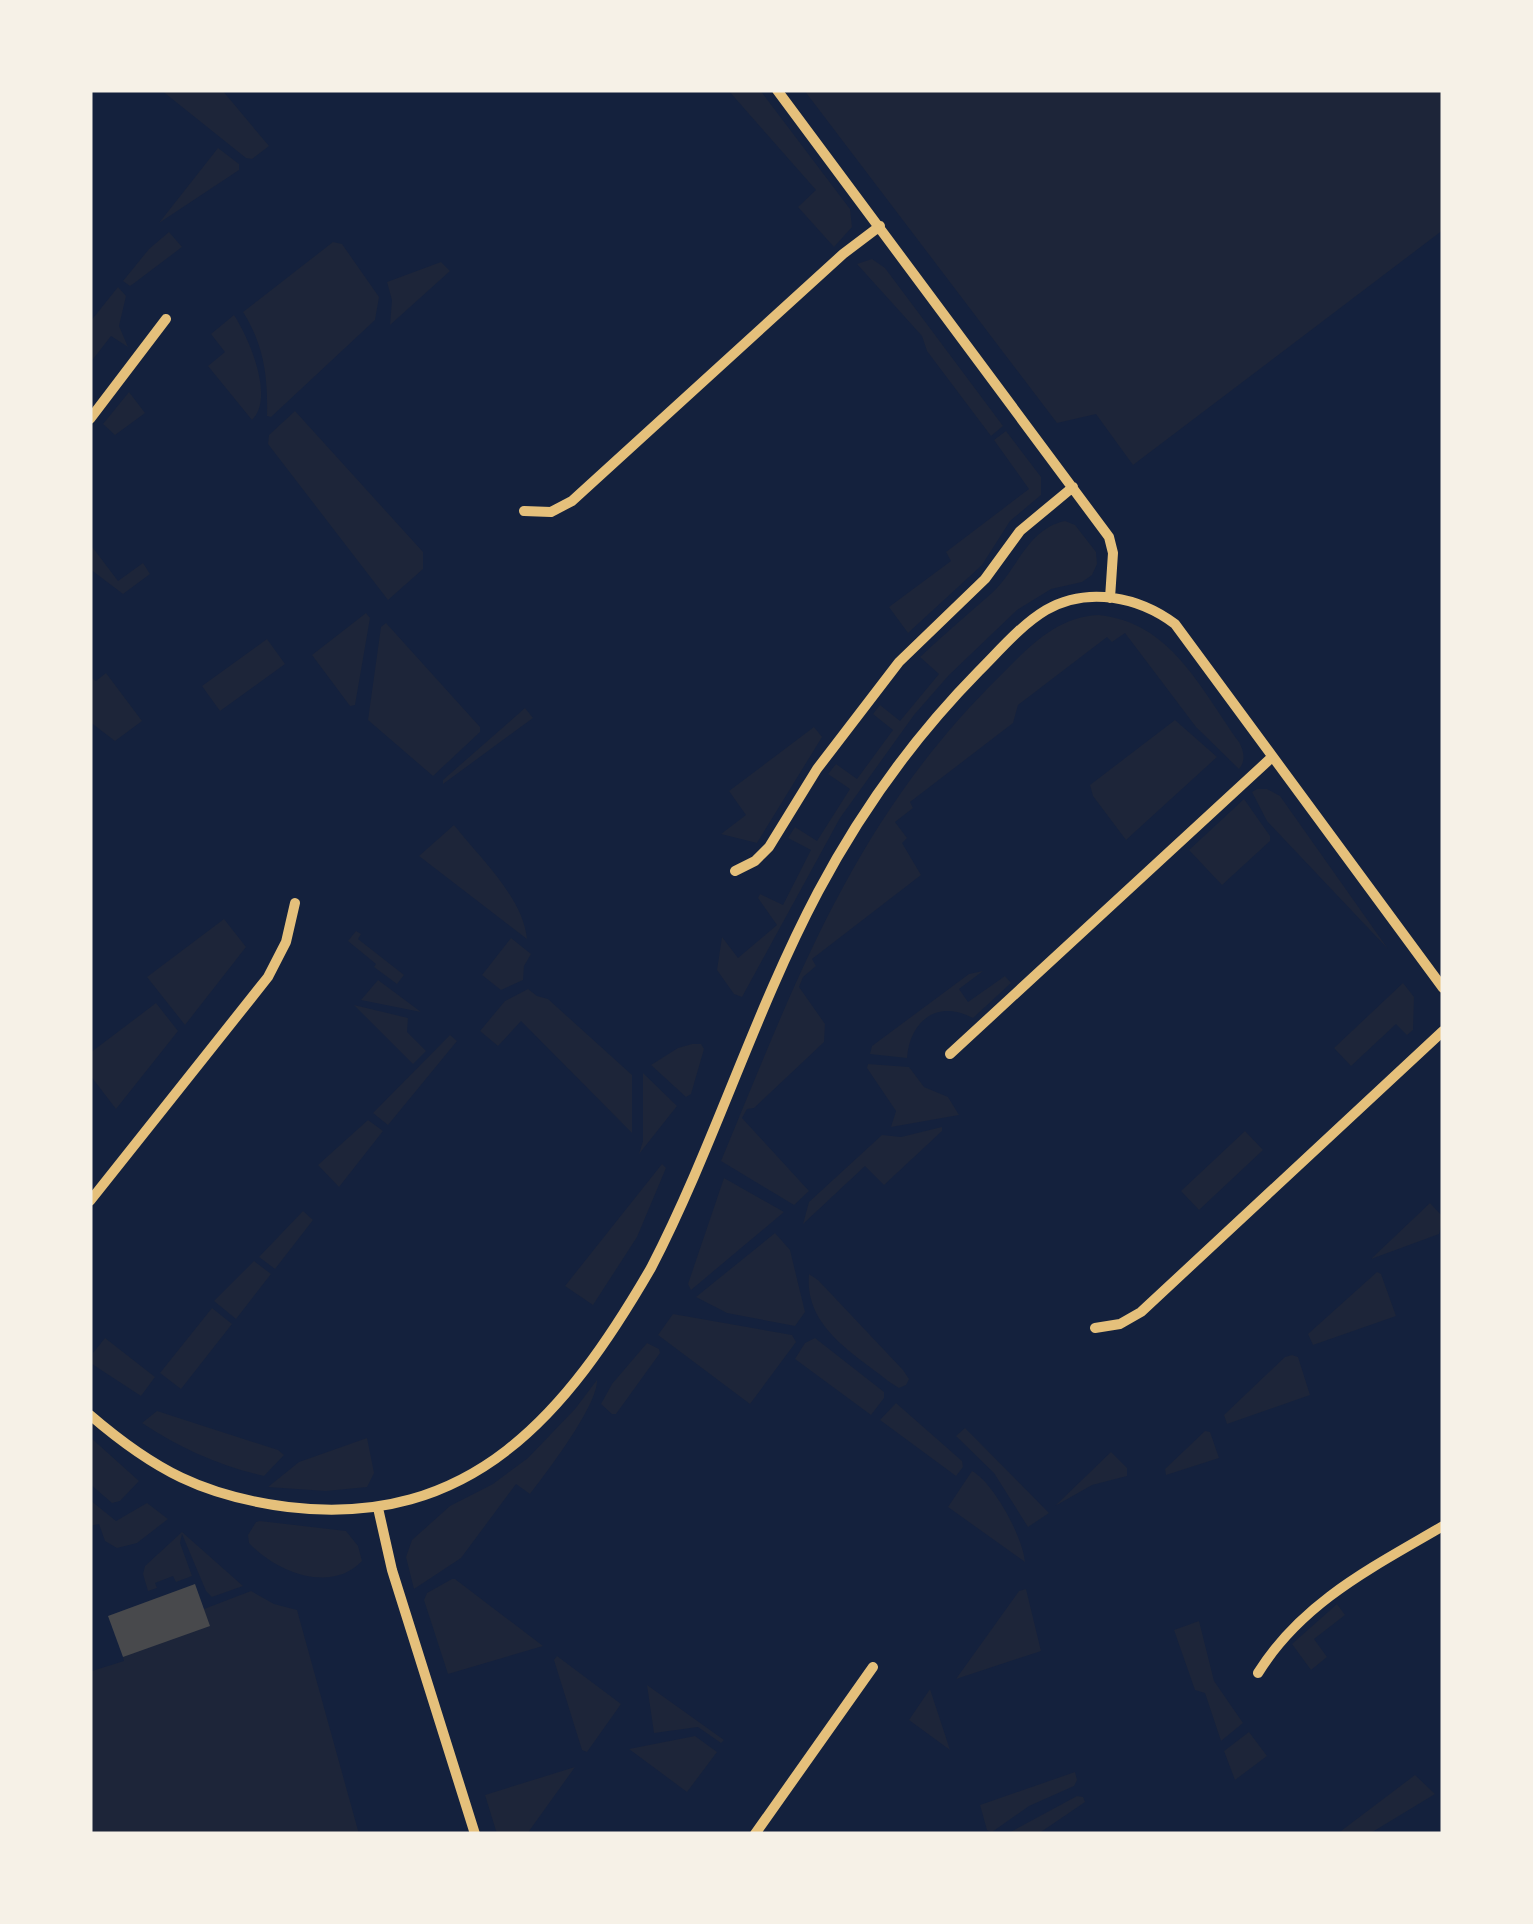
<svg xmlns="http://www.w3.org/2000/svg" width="1533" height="1924" viewBox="0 0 1533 1924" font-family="Helvetica,sans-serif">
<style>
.green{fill:#1d2539}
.building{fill:#48494c}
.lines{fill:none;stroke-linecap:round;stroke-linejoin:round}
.minor{stroke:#e5c07b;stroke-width:10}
</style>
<rect width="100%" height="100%" fill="#14213d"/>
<path class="green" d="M 161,90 L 222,90 L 269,146 L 252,159 L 246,158 Z
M 728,90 L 760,90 L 850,209 L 852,227 L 834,247 L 798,207 L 816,190 Z
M 804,90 L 1443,90 L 1443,230 L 1133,465 L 1096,414 L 1057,423 Z
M 218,148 L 239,164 L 239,170 L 159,223 Z
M 169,232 L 182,247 L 133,284 L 130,286 L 123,281 L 149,249 Z
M 333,242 L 342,244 L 379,297 L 375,320 L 271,417 L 267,416 C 268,377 264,345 243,312 Z
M 872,259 L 885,268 L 1003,426 L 991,436 L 927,351 L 922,336 L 857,264 Z
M 441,262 L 450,271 L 390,325 L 392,300 L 387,282 Z
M 118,287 L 126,296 L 119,326 L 128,347 L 111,336 L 90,363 L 90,322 Z
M 234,315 C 249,338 275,398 252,420 L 208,366 L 225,352 L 211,334 Z
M 129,392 L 145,413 L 115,435 L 103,424 Z
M 295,411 L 423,552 L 423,569 L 388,600 L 268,444 L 269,435 Z
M 1006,431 L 1041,477 L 1041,495 L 1010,521 L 982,565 L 908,633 L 889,607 L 951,561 L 946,552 L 1029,489 L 994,440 Z
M 1065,521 L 1075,525 L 1096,552 L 1097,564 L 1092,575 L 1082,582 L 1051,589 L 1017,610 L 949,675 L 914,715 L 840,818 L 742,997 L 734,994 L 717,970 L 722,937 L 738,958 L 777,925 L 758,898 L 760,894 L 783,905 L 811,850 L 788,838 L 795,827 L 817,841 L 850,789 L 828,774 L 836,764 L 857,779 L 893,730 L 873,714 L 880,705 L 900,721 L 939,674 L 920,657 C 943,635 968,614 992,593 C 1018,569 1027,529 1065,521 Z
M 90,544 L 118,581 L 143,563 L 150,574 L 123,594 L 90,569 Z
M 366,613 L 370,618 L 355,705 L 350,706 L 312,655 Z
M 1098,615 C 1171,622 1200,688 1239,742 C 1244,751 1246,761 1239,769 L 1196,727 L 1125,633 L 1112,642 L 1107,637 L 1018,705 L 1013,723 L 910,802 L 913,808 L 895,822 L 907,838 L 902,843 L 921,875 L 812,959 L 816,966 L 803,977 L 799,987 L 825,1024 L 824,1042 L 754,1108 L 747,1109 L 742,1118 L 809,1191 L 794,1205 L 721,1161 C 797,978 854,820 998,678 C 1027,649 1055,617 1098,615 Z
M 386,623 L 480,727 L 480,732 L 433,776 L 368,720 L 381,627 Z
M 267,639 L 285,664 L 220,711 L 202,686 Z
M 106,673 L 142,721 L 115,741 L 90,722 L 90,677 L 96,681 Z
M 525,708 L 533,718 L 443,784 L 443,780 Z
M 1175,720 L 1217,757 L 1126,840 L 1093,796 L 1090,785 Z
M 814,727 L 822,737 L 757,843 L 721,834 L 746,815 L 729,791 Z
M 1257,789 L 1267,789 L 1280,796 L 1388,949 L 1267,821 L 1252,792 Z
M 1244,799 L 1270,836 L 1270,841 L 1222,885 L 1189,850 Z
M 454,825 C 479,857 523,897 527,939 L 419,856 Z
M 224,919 L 246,947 L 185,1025 L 147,977 Z
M 356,931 L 361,934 L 358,939 L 404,975 L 397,984 L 374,967 L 376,964 L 348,941 Z
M 511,938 L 531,954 L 524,966 L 523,980 L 501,990 L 482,975 Z
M 983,971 L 959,989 L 968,1002 L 1005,976 L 1011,983 L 973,1018 C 938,999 910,1020 907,1058 L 870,1054 L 872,1046 L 969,974 Z
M 378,980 L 421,1012 L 361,1000 Z
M 1403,983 L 1414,997 L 1413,1030 L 1407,1035 L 1396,1024 L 1351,1066 L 1334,1048 Z
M 528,989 L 537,996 L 548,999 L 632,1075 L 632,1133 L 521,1021 L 498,1046 L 480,1031 L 505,1001 Z
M 156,1003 L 178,1031 L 116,1109 L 90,1075 L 90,1053 Z
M 354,1005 L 408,1018 L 407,1032 L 426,1051 L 413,1064 Z
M 450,1035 L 457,1041 L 388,1125 L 373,1113 Z
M 692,1044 L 701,1044 L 704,1049 L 691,1094 L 686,1097 L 651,1065 L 678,1048 Z
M 868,1064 L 909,1067 L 924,1087 L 948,1097 L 959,1115 L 891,1127 L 896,1111 L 867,1068 Z
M 643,1073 L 677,1106 L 639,1154 L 643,1141 Z
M 368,1120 L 383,1131 L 339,1187 L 318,1165 Z
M 942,1127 L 942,1131 L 884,1185 L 865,1166 L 803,1224 L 809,1202 L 882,1135 L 901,1137 Z
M 1245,1131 L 1263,1150 L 1199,1210 L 1181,1191 Z
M 662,1164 L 666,1168 L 637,1237 L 593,1305 L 565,1286 Z
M 724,1178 L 784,1212 L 691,1290 L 688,1284 Z
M 1430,1203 L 1443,1217 L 1439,1234 L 1371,1259 Z
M 303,1211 L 313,1220 L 275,1269 L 259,1257 Z
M 775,1233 L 790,1250 L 805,1312 L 795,1326 L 727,1313 L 696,1297 Z
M 254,1261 L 271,1274 L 236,1319 L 214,1301 Z
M 1377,1272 L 1381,1274 L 1396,1316 L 1313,1345 L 1308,1334 Z
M 809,1274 L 818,1280 L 903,1370 L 909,1379 L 906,1385 L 899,1388 L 891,1383 C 855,1354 804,1327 809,1274 Z
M 212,1308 L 232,1324 L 181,1389 L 160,1373 Z
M 673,1314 L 792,1335 L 796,1342 L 750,1404 L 658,1335 Z
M 105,1338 L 155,1377 L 141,1396 L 92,1364 L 93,1353 Z
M 815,1338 L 884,1392 L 884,1398 L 871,1415 L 795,1359 L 805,1343 Z
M 647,1343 L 659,1349 L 660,1353 L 616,1414 L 612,1414 L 601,1404 L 612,1384 Z
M 1292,1355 L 1298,1357 L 1310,1395 L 1227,1424 L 1224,1415 L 1285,1357 Z
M 597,1380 C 598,1405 547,1472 530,1494 L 516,1484 L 461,1558 L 414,1589 L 406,1557 L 412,1540 L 450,1506 L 493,1484 L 528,1458 L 575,1409 Z
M 896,1403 L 962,1461 L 963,1467 L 956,1476 L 880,1420 Z
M 157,1411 L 278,1450 L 284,1455 L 264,1476 C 219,1466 180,1448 142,1423 Z
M 965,1428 L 971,1434 L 1049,1513 L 1028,1527 L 994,1473 L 956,1436 Z
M 1205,1431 L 1210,1432 L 1219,1458 L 1166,1475 L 1165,1469 Z
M 90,1437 L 139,1481 L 120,1501 L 112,1503 L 90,1484 Z
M 367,1438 L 374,1473 L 367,1487 L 326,1491 L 268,1487 L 299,1462 Z
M 1111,1452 L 1127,1468 L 1127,1476 L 1092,1485 L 1055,1506 Z
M 972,1471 C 993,1482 1023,1537 1025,1562 L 948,1507 Z
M 90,1500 L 116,1521 L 147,1503 L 168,1519 L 137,1543 L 117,1548 L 105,1541 L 99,1524 L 90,1526 Z
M 260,1521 L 346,1531 L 358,1546 L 362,1561 C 331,1594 276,1572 249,1543 L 248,1535 L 256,1522 Z
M 182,1532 L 243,1586 L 212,1597 L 206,1591 L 182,1534 L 180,1543 L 192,1576 L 176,1582 L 173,1576 L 155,1583 L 157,1588 L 148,1591 L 143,1574 L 145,1566 Z
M 452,1579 L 455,1579 L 543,1646 L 448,1674 L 424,1600 L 427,1593 Z
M 1026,1589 L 1041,1651 L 956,1679 L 1019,1591 Z
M 251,1591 L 274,1604 L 297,1610 L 359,1834 L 90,1834 L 90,1669 L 92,1671 L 124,1661 L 123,1657 L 204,1609 Z
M 1337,1604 L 1345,1615 L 1314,1639 L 1327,1657 L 1311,1670 L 1292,1644 Z
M 1199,1621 L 1214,1681 L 1243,1723 L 1221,1741 L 1205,1693 L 1195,1690 L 1174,1630 Z
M 557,1656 L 621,1704 L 587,1752 L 582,1750 L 554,1660 Z
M 647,1685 L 724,1740 L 721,1743 L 698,1727 L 654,1733 Z
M 930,1689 L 950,1750 L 909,1720 Z
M 1249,1732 L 1267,1756 L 1235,1780 L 1224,1751 Z
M 695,1736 L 717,1752 L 687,1792 L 629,1749 Z
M 575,1767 L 527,1834 L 497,1834 L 485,1795 Z
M 1075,1772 L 1077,1780 L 1074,1786 L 1029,1806 L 992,1832 L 987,1830 L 980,1805 Z
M 1415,1775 L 1435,1794 L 1369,1834 L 1337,1834 Z
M 1077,1796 L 1083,1797 L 1085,1802 L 1038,1834 L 1007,1834 Z"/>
<path class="building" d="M 195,1584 L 210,1626 L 123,1657 L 108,1616 Z"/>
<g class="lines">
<path class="minor" d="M 777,90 L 1109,537 L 1113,553 L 1110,598
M 90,419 L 166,319
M 524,511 L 551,512 L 572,501 L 843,254 L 880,226
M 735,871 L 755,861 L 769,847 L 817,769 L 899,662 L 985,579 L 1020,531 L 1073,487
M 950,1054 L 1271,758
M 90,1201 L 268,977 L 286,942 L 295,903
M 1095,1328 L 1120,1324 L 1141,1312 L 1443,1031
M 90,1415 C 154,1470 203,1496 288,1507 C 472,1529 567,1413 651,1268 C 714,1146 754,1013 818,892 C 861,811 914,737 979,671 C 1000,650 1021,625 1046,610 C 1088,586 1139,597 1175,624 L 1443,988
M 378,1508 L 392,1570 L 475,1834
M 1258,1673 C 1302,1602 1373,1567 1443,1526
M 755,1834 L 873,1667"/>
</g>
<rect width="1533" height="1924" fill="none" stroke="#f6f1e7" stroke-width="185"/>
</svg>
